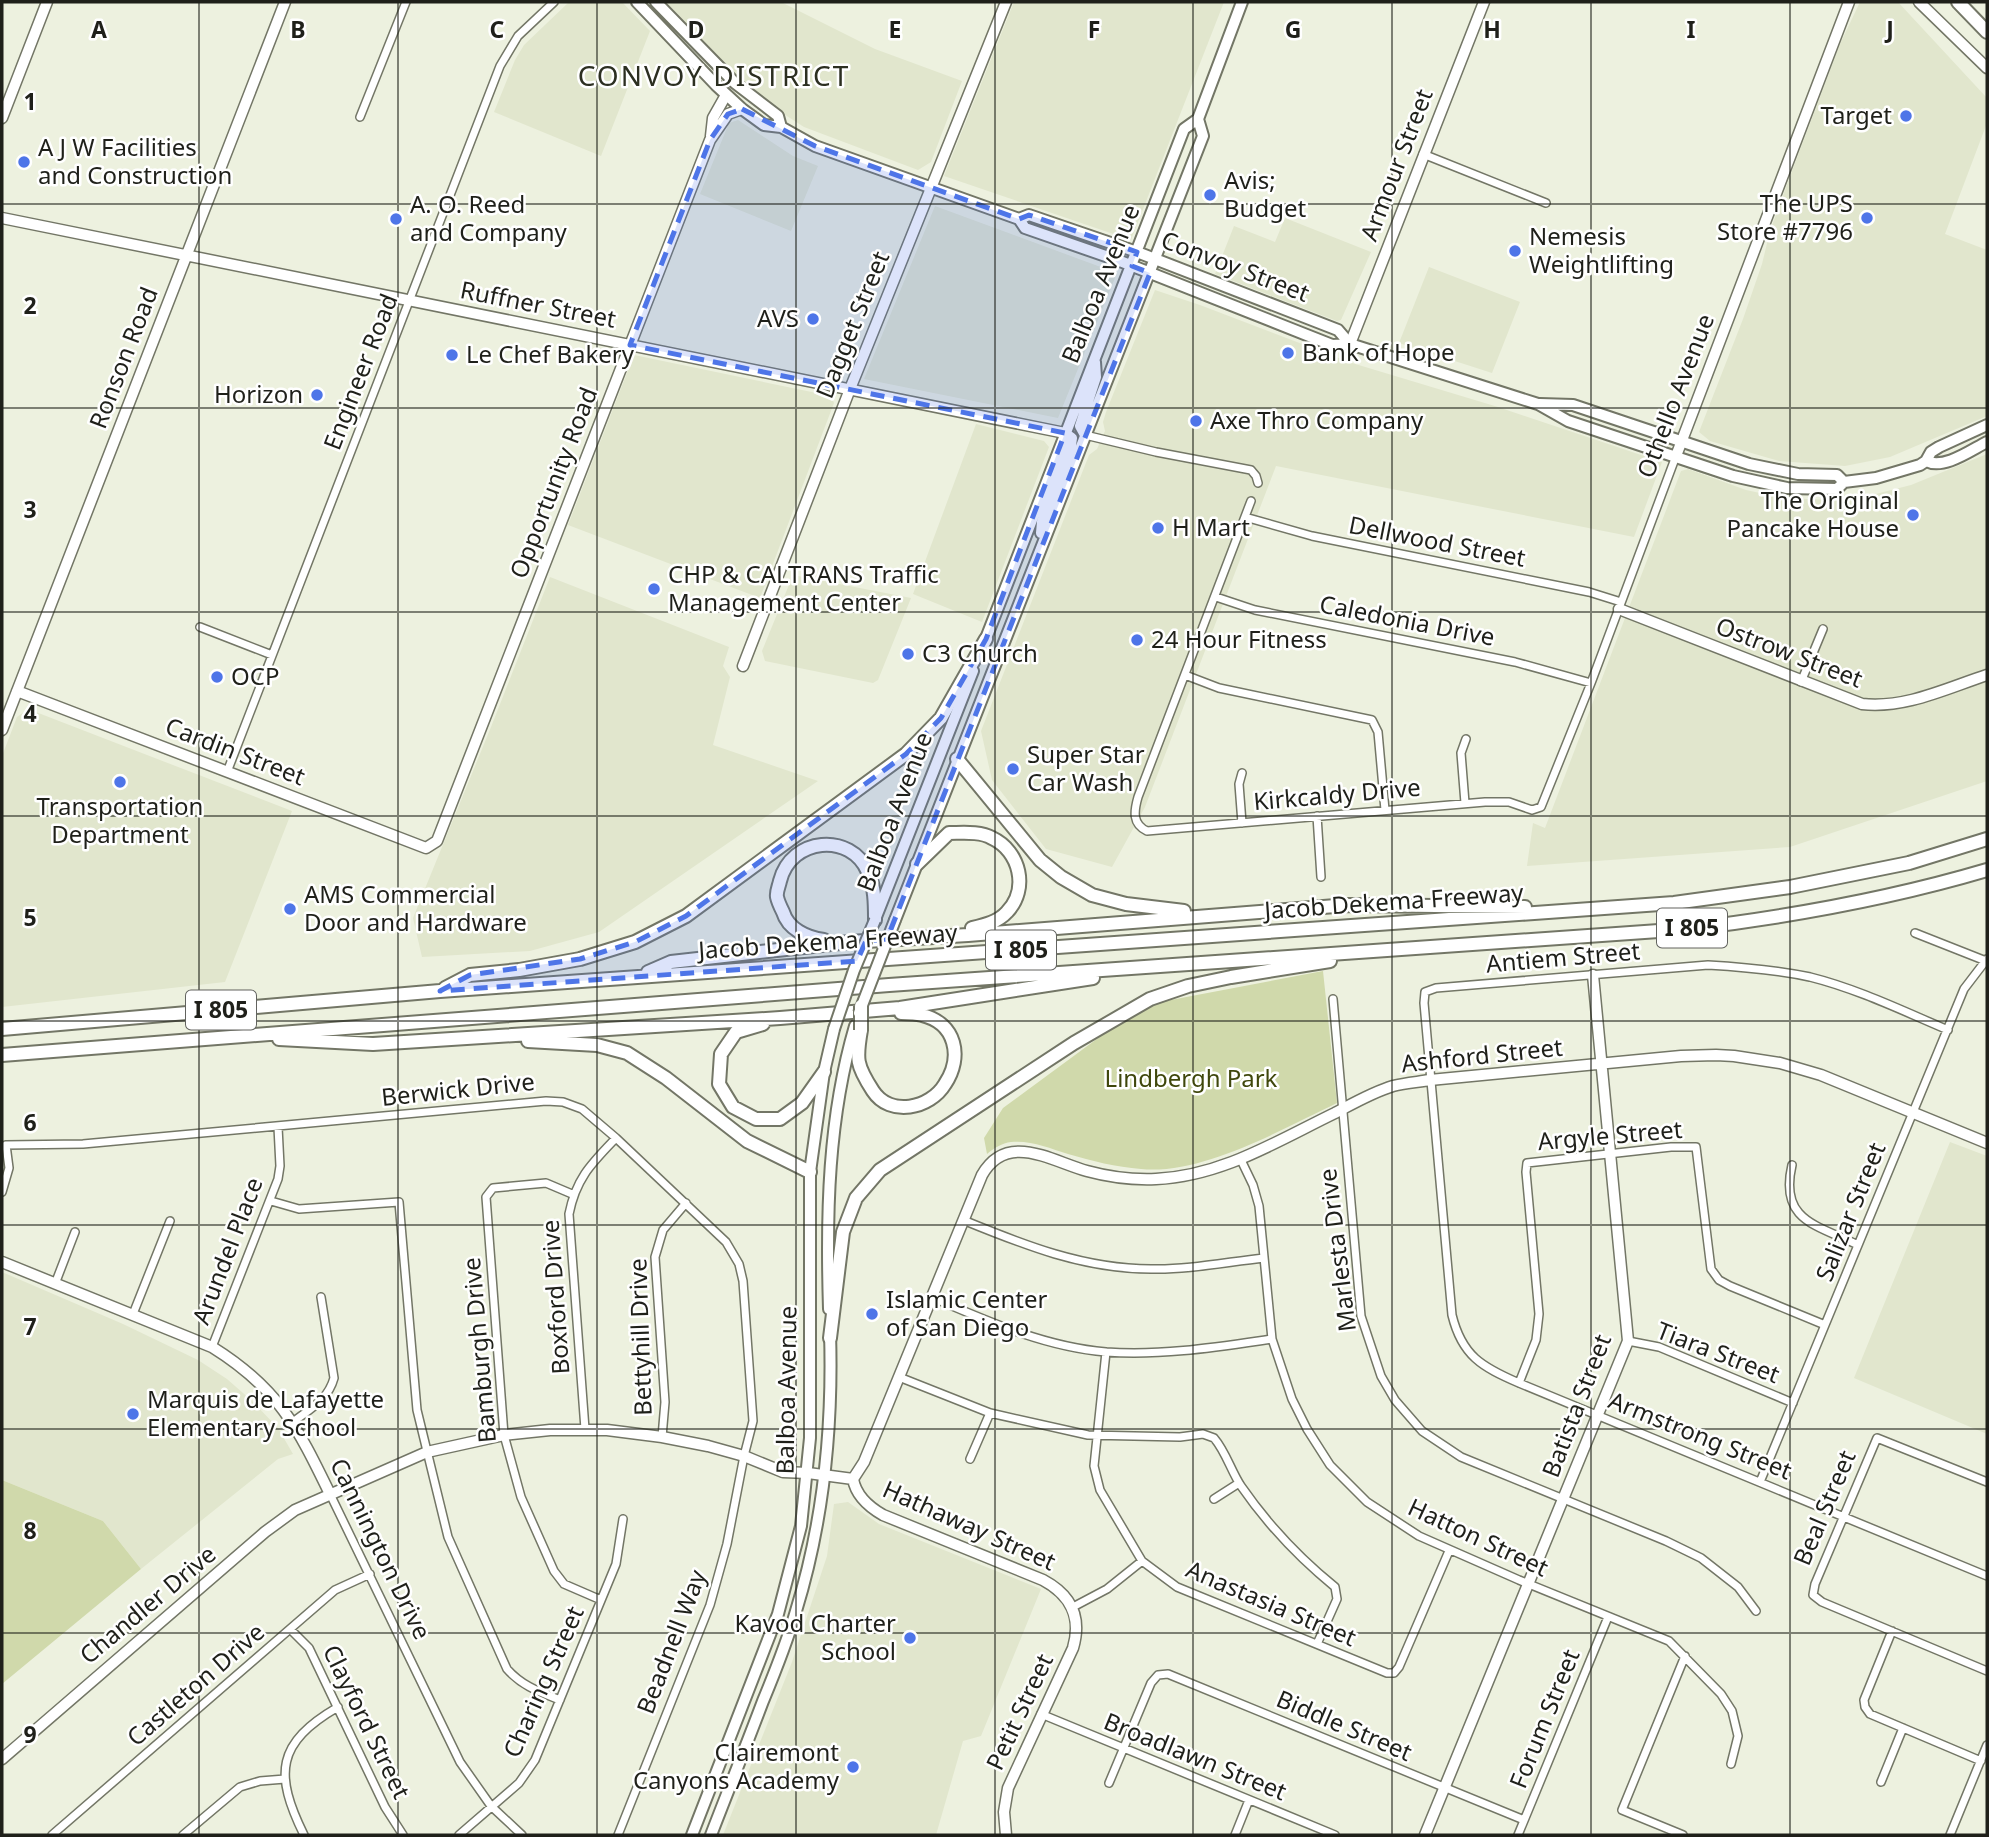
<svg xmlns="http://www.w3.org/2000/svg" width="1989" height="1837" viewBox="0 0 1989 1837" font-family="'Noto Sans',sans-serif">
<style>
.built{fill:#e1e6cd}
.green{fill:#d0d9ab}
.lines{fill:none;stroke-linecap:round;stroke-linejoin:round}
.street-casing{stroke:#737666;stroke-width:10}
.secondary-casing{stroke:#737666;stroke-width:13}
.primary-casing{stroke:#737666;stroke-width:14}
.highway-casing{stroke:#737666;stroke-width:16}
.street{stroke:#fff;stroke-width:7}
.secondary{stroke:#fff;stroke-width:10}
.primary{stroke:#fff;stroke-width:10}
.highway{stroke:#fff;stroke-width:12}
.primary-bridge-casing{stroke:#737666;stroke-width:14;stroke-linecap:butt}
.highway-bridge-casing{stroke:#737666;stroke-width:16;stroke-linecap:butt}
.primary-bridge{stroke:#fff;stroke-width:10}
.highway-bridge{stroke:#fff;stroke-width:12}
.marked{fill:#4e75e8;fill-opacity:0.2;stroke:#4e75e8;stroke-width:5;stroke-dasharray:14 9;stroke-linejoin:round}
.grid{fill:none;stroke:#1f201a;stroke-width:2;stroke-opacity:0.55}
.poi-dot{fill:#4e75e8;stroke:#fff;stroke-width:2.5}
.labels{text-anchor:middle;stroke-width:5;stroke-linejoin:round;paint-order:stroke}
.shield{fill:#fff;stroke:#62635f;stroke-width:2}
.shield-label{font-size:23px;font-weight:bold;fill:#1f201a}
.poi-label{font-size:24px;fill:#1f201a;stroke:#fff;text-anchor:start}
.street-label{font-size:24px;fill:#1f201a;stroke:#fff}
.park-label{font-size:24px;fill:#3f470c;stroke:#fff}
.quarter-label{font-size:28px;letter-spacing:2px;fill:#2c2f21;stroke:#fff}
.grid-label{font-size:23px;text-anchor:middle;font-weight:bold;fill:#1f201a;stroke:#fff;stroke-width:5;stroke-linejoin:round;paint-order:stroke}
</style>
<rect width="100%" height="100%" fill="#edf1df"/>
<path class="built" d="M 569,2 L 622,2 L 650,31 L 601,156 L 494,112 L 515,60 L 524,45 Z
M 663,2 L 781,2 L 875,49 L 962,81 L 931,162 L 918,170 L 804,127 L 762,100 L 728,72 Z
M 1014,2 L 1224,2 L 1131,240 L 944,176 Z
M 1860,2 L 1898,2 L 1987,98 L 1987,123 L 1945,234 L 1987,250 L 1987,416 L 1890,457 L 1845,466 L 1779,461 L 1710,441 L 1699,432 L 1743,319 L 1762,264 L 1770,231 L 1792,171 L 1840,44 Z
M 738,120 L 793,156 L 818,166 L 791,231 L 700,194 L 729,123 Z
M 935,206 L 1117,273 L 1058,418 L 864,379 Z
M 1285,218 L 1371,252 L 1341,320 L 1337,321 L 1215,274 L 1234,226 L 1275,242 Z
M 1429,267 L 1520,302 L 1492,373 L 1399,343 Z
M 1155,290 L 1200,305 L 1352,363 L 1498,407 L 1662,462 L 1634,537 L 1276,466 L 1145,807 L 1112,867 L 1046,849 L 992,780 L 981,731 L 1089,455 L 1097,449 L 1105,431 L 1103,422 L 1106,412 Z
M 634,355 L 831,396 L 834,403 L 760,598 L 568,525 Z
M 976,424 L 1044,441 L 1049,447 L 982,622 L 913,594 Z
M 1987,454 L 1987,781 L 1790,847 L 1527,866 L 1533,823 L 1545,828 L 1681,471 L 1688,469 L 1746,490 L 1784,498 L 1831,500 L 1864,497 L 1911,485 Z
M 793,575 L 911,598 L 878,680 L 873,683 L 765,661 L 762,651 Z
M 550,577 L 729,647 L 723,666 L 730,677 L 713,745 L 818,781 L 599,932 L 530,951 L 422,957 L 413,918 L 491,727 Z
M 28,709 L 292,811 L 225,982 L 2,1007 L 2,756 L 17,717 Z
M 1950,1142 L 1987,1156 L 1987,1434 L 1854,1378 Z
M 2,1272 L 123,1324 L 198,1360 L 227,1379 L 251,1400 L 278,1428 L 293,1454 L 278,1459 L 141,1569 L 103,1521 L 2,1480 Z
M 848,1502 L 879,1524 L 1041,1589 L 981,1736 L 963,1741 L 936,1835 L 723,1835 L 792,1662 L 827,1556 L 834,1504 Z"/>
<path class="green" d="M 1323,971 L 1337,1103 C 1282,1129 1203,1175 1141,1169 C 1116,1167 1092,1161 1068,1154 C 1049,1148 1031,1140 1011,1142 C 1002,1143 994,1148 987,1154 L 984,1138 L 1003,1108 L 1109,1030 L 1160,1002 Z
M 2,1480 L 103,1521 L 141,1569 L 2,1684 Z"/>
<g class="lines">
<g class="street-casing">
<path id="street" d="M 360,117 L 406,2
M 1423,154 L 1546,203
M 1085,435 L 1156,452 L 1251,470 L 1256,476 L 1258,483
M 1251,501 L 1138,797 C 1134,811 1132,824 1147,831 L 1485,802 L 1509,802 L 1532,810 L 1541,807 L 1591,683 L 1676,456
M 1245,517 L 1312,536 L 1589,592 L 1621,602
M 1216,597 L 1255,610 L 1515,662 L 1591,683
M 200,627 L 272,655
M 1185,675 L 1219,688 L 1372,720 L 1378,732 L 1385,810
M 1801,682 L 1823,629
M 227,772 L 500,66 L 518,36 L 554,2
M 1465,803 L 1461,753 L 1466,739
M 1317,816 L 1321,877
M 1242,823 L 1239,784 L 1242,773
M 1915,933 L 1986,961
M 1333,999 L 1361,1316 L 1381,1376 L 1395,1400 L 1422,1431 L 1461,1457 L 1666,1541 L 1701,1558 L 1738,1587 L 1756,1611
M 1948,1030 C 1903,1011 1858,989 1810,977 C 1777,970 1742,967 1708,965 L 1436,988 L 1425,992 L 1424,1003 L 1452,1315 C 1462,1356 1482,1367 1519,1383 L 1987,1576
M 1241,1160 L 1253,1185 L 1259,1206 L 1272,1339 L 1292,1399 L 1307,1429 L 1330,1465 L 1367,1502 L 1419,1536 L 1519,1580 L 1669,1641 L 1721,1694 L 1732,1711 L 1738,1736 L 1731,1764
M 1792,1165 C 1779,1221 1817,1225 1858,1245
M 2,1192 L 9,1168 L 6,1145 L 83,1144 L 546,1101 L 563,1102 L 582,1109 L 616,1138 L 726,1242 L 739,1264 L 743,1281 L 753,1421 L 744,1456 L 727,1544 L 710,1605 L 618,1835
M 572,1194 L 546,1183 L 493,1188 L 486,1197 L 504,1435 L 521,1497 L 554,1571 L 564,1584 L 601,1600
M 271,1201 L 299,1209 L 399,1202 L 417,1410 L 448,1537 L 507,1669 C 522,1686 540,1692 560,1700
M 963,1220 C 1024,1245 1084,1269 1151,1269 C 1188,1270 1227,1262 1264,1258
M 55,1284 L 75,1232
M 931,1297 C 987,1321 1045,1347 1106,1352 C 1162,1356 1217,1347 1272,1339
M 133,1314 L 170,1221
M 1628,1341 L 1659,1347 L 1793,1403
M 212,1347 L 278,1179 L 280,1166 L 278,1127
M 1106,1352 L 1094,1466 L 1100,1490 L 1142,1561 L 1177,1587 L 1387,1673 L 1394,1673 L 1399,1667 L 1449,1551
M 899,1377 L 990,1413 L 1088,1435 L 1180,1437 L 1203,1434 L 1214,1438 C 1226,1452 1231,1471 1241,1486 C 1268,1525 1298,1557 1335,1587 L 1337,1599 L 1317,1644
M 1519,1383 L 1536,1340 L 1539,1314 L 1526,1172 L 1527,1163 L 1671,1147 L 1696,1147 L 1711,1269 L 1719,1280 L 1730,1286 L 1825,1325
M 293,1422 C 311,1408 328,1400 334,1378 L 321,1297
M 585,1429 L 569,1214 C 576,1178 592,1163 616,1138
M 662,1437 L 665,1402 L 655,1257 L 663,1230 L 686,1203
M 970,1459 L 990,1413
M 1760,1482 L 1964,989 L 1987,959
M 1987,1482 L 1877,1438 L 1815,1584 L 1813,1595 L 1822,1602 L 1987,1671
M 330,1494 L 460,1762 L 491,1806 L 522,1835
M 1214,1499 L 1239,1483
M 1073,1607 L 1107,1589 L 1142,1561
M 290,1629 L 309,1648 L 385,1807 L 403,1835
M 1892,1631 L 1864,1700 L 1865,1707 L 1870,1714 L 1981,1761
M 1041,1714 L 1335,1835
M 1881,1782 L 1903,1728
M 1109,1783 L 1151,1683 L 1158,1675 L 1168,1674 L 1524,1820
M 52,1835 L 335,1590 L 370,1574
M 183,1835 L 240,1787 L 260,1781 L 285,1779
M 304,1835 C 274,1774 276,1743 338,1707
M 459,1835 L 519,1783 L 535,1760 L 616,1564 L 623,1519
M 1235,1835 L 1249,1800
M 1518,1835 L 1608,1617
M 1683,1835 L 1622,1810 L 1685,1656
M 1950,1835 L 1987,1745"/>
</g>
<g class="secondary-casing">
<path id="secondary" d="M 1919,2 L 1987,68
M 2,118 L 47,2
M 711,136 L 713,118 L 726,95
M 2,218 L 1065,433
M 1350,344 L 1484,2
M 1676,456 L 1849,2
M 1619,609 L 1862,704 C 1905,709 1947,688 1987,675
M 743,666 L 850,389 L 1006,2
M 17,691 L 426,848 L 437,841 L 710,140 L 728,114 L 742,109
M 2,730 L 285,2
M 2,1262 L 212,1347 C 278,1388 297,1426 330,1494
M 853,1479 L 864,1462 L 982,1175 C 1007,1131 1051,1161 1087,1171 C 1109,1177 1132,1180 1156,1179 C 1222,1176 1277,1141 1335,1113 C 1354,1103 1373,1092 1393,1086 C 1405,1083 1418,1082 1430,1080 L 1681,1056 L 1716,1055 L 1734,1056 L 1780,1063 L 1821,1075 L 1987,1143
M 853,1479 C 856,1496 869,1507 883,1515 L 1043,1580 C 1071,1595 1082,1617 1073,1648 L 1008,1788 L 1004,1812 L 1006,1835
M 2,1759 L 265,1532 L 295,1510 L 427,1452 L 504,1435 L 550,1430 L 607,1430 L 662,1437 L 708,1446 L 744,1456 L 783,1472 L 808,1473 L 853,1479
M 1425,1835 L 1628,1341 L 1593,975"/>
</g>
<g class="primary-casing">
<path id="primary" d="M 637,2 L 716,85 L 742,109 L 764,125 L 781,127 L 815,146 L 1019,219 L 1025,228 L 1120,261 L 1332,345 L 1350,344 L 1538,404 L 1568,421 L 1733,476 L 1787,488 L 1837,489 L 1844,482 L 1876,478 L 1920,465 L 1926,461 L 1931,452 L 1939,447 L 1987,425
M 656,2 L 735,83 L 778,116 L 781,127
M 1019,219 L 1029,215 L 1137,252 L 1338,330 L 1350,344
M 1540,404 L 1573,405 L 1749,464 L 1798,474 L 1837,475 L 1844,482
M 1085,435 L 1080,426 L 1096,377 L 1095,362
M 1926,461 C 1944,470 1971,450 1987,442
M 1041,533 L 1042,522 L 1071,445 L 1072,438 L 1065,433
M 983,646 L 1184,129 L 1198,119 L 1242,2
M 876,917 L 973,671
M 895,920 L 1203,136 L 1198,119
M 829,1309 C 826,1213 828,1118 855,1026
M 692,1835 L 778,1614 L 801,1526 L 810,1438 L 810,1172 L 824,1072 L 834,1029
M 711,1835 C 728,1791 746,1746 763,1701 C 775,1672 787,1642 796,1611 C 824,1520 833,1427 830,1332"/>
</g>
<g class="highway-casing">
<path id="highway" d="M 1958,2 L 1987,32
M 957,759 L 1040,860 L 1061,877 L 1092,895 L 1126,904 L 1184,911
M 917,864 L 949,833 C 962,833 980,831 992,838 C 1020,851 1029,889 1007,912 C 998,922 985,925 972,928
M 824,940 C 807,938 788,929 783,912 C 781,908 778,902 777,897 C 776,892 779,886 780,881 C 791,837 851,832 868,872 C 875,887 875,904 875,920
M 648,972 L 671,962 L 849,942 L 968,935 L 1348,905 L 1525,907
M 445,988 L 470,975 L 519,970 L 580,959 L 635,942 L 686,916 L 906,754 L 941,718 L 986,639
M 763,1024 L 736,1032 L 721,1054 L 719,1084 L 733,1107 L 756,1119 L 780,1119 L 802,1103 L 824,1072
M 2,1029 L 440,991 L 1674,903 L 1790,887 L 1909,863 L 1987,839
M 861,1030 C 856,1059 856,1065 873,1091 C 890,1117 930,1109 945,1084 C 963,1057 956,1023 922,1015 C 916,1013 908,1013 901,1013
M 279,1039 L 373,1044 L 780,1018 L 900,1008 L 1093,978
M 528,1041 L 597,1045 L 627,1053 L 666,1078 L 747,1141 L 810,1172
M 2,1055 L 889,985 L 1687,929 C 1788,917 1889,899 1987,870
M 830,1338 L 843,1232 L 856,1198 L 880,1170 L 1074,1043 L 1150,999 L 1188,986 L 1231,977 L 1330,961"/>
</g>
<use href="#street" class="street"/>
<use href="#secondary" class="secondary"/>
<use href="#primary" class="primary"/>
<use href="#highway" class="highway"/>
<g class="primary-bridge-casing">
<path id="primary-bridge" d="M 859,1013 L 895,920
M 834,1029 L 854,970 L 875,920"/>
</g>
<g class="highway-bridge-casing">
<path id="highway-bridge" d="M 861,1030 L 861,1006"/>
</g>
<use href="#primary-bridge" class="primary-bridge"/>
<use href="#highway-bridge" class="highway-bridge"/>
</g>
<path class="marked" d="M 742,109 L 815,146 L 1019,219 L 1029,215 L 1137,252 L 1132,266 L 1150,273 L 887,939 L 866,941 L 857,961 L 440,991 L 470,975 L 580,959 L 635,942 L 686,916 L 906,754 L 941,718 L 986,639 L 1065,433 L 630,345 L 710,140 L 728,114 Z"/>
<path class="grid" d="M 199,2 L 199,1835M 398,2 L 398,1835M 597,2 L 597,1835M 796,2 L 796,1835M 995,2 L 995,1835M 1193,2 L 1193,1835M 1392,2 L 1392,1835M 1591,2 L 1591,1835M 1790,2 L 1790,1835M 2,204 L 1987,204M 2,408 L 1987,408M 2,612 L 1987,612M 2,816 L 1987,816M 2,1021 L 1987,1021M 2,1225 L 1987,1225M 2,1429 L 1987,1429M 2,1633 L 1987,1633"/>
<g class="poi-dot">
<circle cx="1906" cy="116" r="7"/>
<circle cx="24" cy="162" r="7"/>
<circle cx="1210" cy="195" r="7"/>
<circle cx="1867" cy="218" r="7"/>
<circle cx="396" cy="219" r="7"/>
<circle cx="1515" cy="251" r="7"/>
<circle cx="813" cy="319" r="7"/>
<circle cx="1288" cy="353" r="7"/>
<circle cx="452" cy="355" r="7"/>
<circle cx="317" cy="395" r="7"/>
<circle cx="1196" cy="421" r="7"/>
<circle cx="1913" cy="515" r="7"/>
<circle cx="1158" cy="528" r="7"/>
<circle cx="654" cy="589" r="7"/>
<circle cx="1137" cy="640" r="7"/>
<circle cx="908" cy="654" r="7"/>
<circle cx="217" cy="677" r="7"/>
<circle cx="1013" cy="769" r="7"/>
<circle cx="120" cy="782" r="7"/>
<circle cx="290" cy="909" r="7"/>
<circle cx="872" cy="1314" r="7"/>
<circle cx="133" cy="1414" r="7"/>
<circle cx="910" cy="1638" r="7"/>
<circle cx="853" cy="1767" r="7"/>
</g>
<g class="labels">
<g class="shield">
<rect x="1657" y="908.5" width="70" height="39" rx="5"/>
<rect x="986" y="930.5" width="70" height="39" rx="5"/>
<rect x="186" y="990.5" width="70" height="39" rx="5"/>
</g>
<g class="shield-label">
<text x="1692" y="936">I 805</text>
<text x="1021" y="958">I 805</text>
<text x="221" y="1018">I 805</text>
</g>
<g class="poi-label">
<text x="1892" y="124" text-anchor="end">Target</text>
<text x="38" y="156">A J W Facilities<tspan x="38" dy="28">and Construction</tspan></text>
<text x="1224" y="189">Avis;<tspan x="1224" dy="28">Budget</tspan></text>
<text x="1853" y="212" text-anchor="end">The UPS<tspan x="1853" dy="28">Store #7796</tspan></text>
<text x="410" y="213">A. O. Reed<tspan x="410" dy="28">and Company</tspan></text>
<text x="1529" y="245">Nemesis<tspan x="1529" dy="28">Weightlifting</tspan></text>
<text x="799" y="327" text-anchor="end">AVS</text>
<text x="1302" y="361">Bank of Hope</text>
<text x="466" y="363">Le Chef Bakery</text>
<text x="303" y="403" text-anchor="end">Horizon</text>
<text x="1210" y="429">Axe Thro Company</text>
<text x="1899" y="509" text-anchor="end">The Original<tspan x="1899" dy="28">Pancake House</tspan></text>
<text x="1172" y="536">H Mart</text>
<text x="668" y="583">CHP &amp; CALTRANS Traffic<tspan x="668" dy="28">Management Center</tspan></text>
<text x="1151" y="648">24 Hour Fitness</text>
<text x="922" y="662">C3 Church</text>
<text x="231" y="685">OCP</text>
<text x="1027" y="763">Super Star<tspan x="1027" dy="28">Car Wash</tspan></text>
<text x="120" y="815" text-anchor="middle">Transportation<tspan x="120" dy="28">Department</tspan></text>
<text x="304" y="903">AMS Commercial<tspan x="304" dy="28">Door and Hardware</tspan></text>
<text x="886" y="1308">Islamic Center<tspan x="886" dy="28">of San Diego</tspan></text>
<text x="147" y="1408">Marquis de Lafayette<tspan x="147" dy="28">Elementary School</tspan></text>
<text x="896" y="1632" text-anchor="end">Kavod Charter<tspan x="896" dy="28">School</tspan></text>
<text x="839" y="1761" text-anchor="end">Clairemont<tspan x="839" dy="28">Canyons Academy</tspan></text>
</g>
<g class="street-label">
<text transform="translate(1397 165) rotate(-69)" y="8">Armour Street</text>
<text transform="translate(1235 267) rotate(21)" y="8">Convoy Street</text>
<text transform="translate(1101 284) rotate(-68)" y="8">Balboa Avenue</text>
<text transform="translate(538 305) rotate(11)" y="8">Ruffner Street</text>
<text transform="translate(853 325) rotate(-68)" y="8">Dagget Street</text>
<text transform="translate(124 358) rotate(-69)" y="8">Ronson Road</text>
<text transform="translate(361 372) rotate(-69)" y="8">Engineer Road</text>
<text transform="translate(1676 396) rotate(-69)" y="8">Othello Avenue</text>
<text transform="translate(554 483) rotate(-69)" y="8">Opportunity Road</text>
<text transform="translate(1437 542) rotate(11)" y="8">Dellwood Street</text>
<text transform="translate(1407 621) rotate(11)" y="8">Caledonia Drive</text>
<text transform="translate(1789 653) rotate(21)" y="8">Ostrow Street</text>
<text transform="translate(235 752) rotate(21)" y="8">Cardin Street</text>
<text transform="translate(1337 795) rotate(-5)" y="8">Kirkcaldy Drive</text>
<text transform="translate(895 812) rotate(-69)" y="8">Balboa Avenue</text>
<text transform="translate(1394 902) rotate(-4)" y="8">Jacob Dekema Freeway</text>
<text transform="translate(828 942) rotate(-4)" y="8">Jacob Dekema Freeway</text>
<text transform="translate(1563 958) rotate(-5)" y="8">Antiem Street</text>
<text transform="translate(1482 1056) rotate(-6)" y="8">Ashford Street</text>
<text transform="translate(458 1090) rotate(-6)" y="8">Berwick Drive</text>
<text transform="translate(1610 1136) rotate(-5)" y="8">Argyle Street</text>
<text transform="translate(1851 1212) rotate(-68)" y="8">Salizar Street</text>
<text transform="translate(1338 1250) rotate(-97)" y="8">Marlesta Drive</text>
<text transform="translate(228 1251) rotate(-69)" y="8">Arundel Place</text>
<text transform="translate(556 1297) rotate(-94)" y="8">Boxford Drive</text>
<text transform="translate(641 1337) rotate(-92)" y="8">Bettyhill Drive</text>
<text transform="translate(480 1350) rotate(-95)" y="8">Bamburgh Drive</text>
<text transform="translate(1718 1353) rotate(21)" y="8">Tiara Street</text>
<text transform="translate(787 1390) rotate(-89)" y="8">Balboa Avenue</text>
<text transform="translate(1577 1406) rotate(-69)" y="8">Batista Street</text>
<text transform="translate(1700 1436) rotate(22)" y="8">Armstrong Street</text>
<text transform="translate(1825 1508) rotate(-67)" y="8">Beal Street</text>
<text transform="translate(969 1526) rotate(24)" y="8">Hathaway Street</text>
<text transform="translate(1478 1538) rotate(25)" y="8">Hatton Street</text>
<text transform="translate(380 1549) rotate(64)" y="8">Cannington Drive</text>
<text transform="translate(1271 1604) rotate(23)" y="8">Anastasia Street</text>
<text transform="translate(148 1605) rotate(-40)" y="8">Chandler Drive</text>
<text transform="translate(672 1642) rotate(-69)" y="8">Beadnell Way</text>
<text transform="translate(544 1682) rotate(-66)" y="8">Charing Street</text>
<text transform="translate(196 1685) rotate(-41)" y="8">Castleton Drive</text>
<text transform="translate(1020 1712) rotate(-65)" y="8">Petit Street</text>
<text transform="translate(1545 1719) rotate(-68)" y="8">Forum Street</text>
<text transform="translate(366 1722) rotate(64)" y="8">Clayford Street</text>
<text transform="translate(1344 1726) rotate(23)" y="8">Biddle Street</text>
<text transform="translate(1195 1757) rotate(22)" y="8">Broadlawn Street</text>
</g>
<g class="park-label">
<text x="1191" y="1087">Lindbergh Park</text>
</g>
<g class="quarter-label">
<text x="714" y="86">CONVOY DISTRICT</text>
</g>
</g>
<g class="grid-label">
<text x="99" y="38">A</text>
<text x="298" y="38">B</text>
<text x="497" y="38">C</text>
<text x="696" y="38">D</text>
<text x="895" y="38">E</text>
<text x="1094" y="38">F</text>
<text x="1293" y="38">G</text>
<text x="1492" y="38">H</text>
<text x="1691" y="38">I</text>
<text x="1890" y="38">J</text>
<text x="30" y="110">1</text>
<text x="30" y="314">2</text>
<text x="30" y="518">3</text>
<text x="30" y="722">4</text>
<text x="30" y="926">5</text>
<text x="30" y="1131">6</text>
<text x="30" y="1335">7</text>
<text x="30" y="1539">8</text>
<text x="30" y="1743">9</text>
</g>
<rect width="1989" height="1837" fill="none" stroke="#1f201a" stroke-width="7"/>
</svg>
